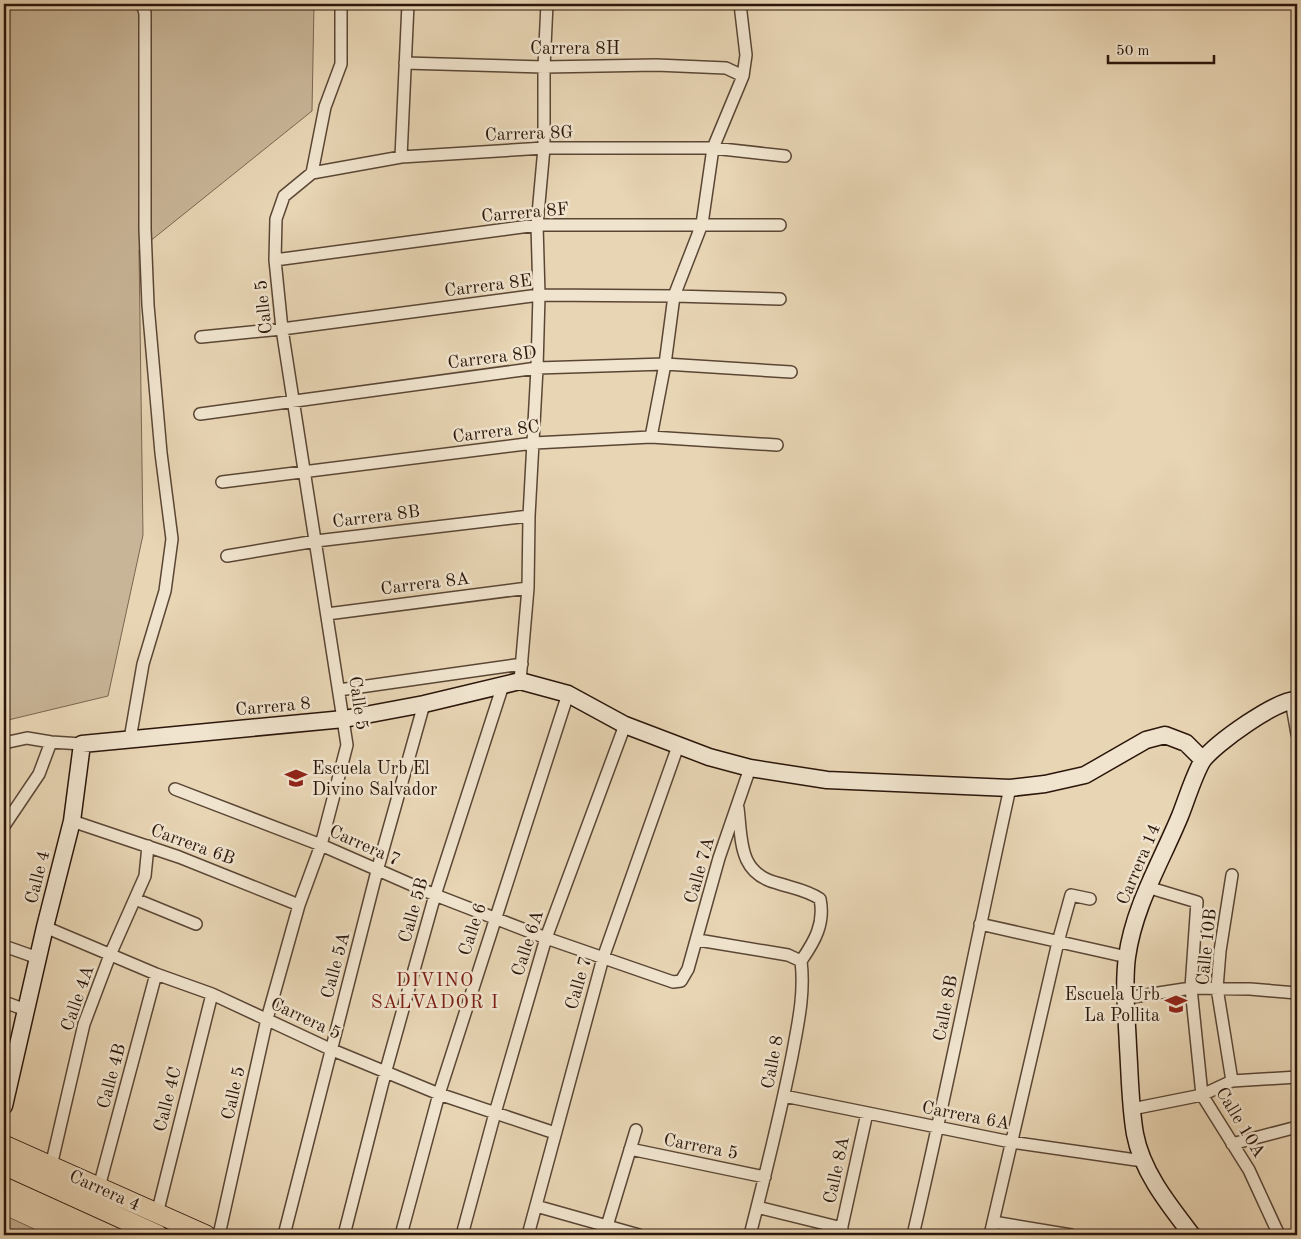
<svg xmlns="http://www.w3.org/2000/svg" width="1301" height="1239" viewBox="0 0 1301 1239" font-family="'Old Standard TT',serif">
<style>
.green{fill:#c8b597;stroke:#7a6651}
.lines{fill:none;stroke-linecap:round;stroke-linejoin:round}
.street-casing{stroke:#5a4635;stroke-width:14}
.secondary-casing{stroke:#2b160b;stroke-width:19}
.primary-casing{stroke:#2b160b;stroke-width:21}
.street{stroke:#f0e4ce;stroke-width:11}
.secondary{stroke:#f0e4ce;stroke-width:16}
.primary{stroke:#e8d5b4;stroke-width:19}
.labels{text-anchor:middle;stroke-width:5;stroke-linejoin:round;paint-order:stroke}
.street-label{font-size:18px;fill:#2b160b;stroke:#f0e4ce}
.poi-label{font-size:18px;fill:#2b160b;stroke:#f0e4ce;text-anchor:start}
.neighbourhood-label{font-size:19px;letter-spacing:1px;fill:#7a1f14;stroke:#f0e4ce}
</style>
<rect width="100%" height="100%" fill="#e8d5b4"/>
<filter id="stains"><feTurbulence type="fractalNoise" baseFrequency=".004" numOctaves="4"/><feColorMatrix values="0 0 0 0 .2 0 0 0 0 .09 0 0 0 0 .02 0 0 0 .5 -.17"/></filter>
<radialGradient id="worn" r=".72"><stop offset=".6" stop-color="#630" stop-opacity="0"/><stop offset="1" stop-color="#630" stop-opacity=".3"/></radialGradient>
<path class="green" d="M 4,4 L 314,4 L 312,111 L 139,250 L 143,535 L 108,696 L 4,721 Z
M 4,1215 L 47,1235 L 4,1235 Z"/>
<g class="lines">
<g class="street-casing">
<path id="street" d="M 405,63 L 544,67 L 656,65 L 726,68 L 743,76
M 401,157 L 408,4
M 312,173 L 325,107 L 341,64 L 341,4
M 275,260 L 537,225 L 780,225
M 201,337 L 282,329 L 539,295 L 674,296 L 780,299
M 200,414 L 537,368 L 665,364 L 791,372
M 651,437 L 665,364 L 674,296 L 702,224 L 713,148 L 743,76 L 746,55 L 740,4
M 222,482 L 534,443 L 651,437 L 777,445
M 227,556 L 316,541 L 529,516
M 327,614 L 528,588
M 520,681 L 528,588 L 529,516 L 537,368 L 539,295 L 537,225 L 544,148 L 544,67 L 547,4
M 339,690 L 522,664
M 1291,700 L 1297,734
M 130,739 L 143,664 L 165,591 L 172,539 L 161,453 L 148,305 L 145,229 L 145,13 L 142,4
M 4,743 L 27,738 L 51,742 L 82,744
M 175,789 L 321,845 L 435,895 L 546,938 L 673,982 L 681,981 L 688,969 L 719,858 L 750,768
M 738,808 C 742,840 738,873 777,883 C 792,888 807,890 820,899 C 825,923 815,941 801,961 C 805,993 798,1024 792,1056 C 780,1116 765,1176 750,1235
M 72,821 L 179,857 L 299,905
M 4,826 L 39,774 L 51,742
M 1147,887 L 1197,902 L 1191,988 L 1202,1095 L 1249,1170 L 1279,1235
M 135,899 L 196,924
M 980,924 L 1127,957
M 45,927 L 156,974 L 212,994 L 330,1049 L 439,1094 L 555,1133
M 698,940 L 788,955 L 801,961
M 4,946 L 38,958
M 1126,998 L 1191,988 L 1250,989 L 1297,993
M 4,1002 L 26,1010
M 1232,1081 L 1217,988 L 1220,951 L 1232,875
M 784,1096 L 1011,1142 L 1143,1161
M 1132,1109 L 1202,1095 L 1232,1081 L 1297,1077
M 1232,1144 L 1297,1127
M 630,1149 L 765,1177
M 51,1166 L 84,1024 L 110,955 L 145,876 L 148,846
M 99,1187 L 156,974
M 536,1206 L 639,1235
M 757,1207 L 842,1228
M 157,1214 L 212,994
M 993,1222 L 1071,1235
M 607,1226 L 636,1130
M 219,1235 L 267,1019 L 299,905 L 321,845 L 347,745 L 282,329 L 275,260 L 276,219 L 284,196 L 312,173 L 401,157 L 544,148 L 713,148 L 785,156
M 284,1235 L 377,871 L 424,704
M 344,1235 L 386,1070 L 435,895 L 503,685
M 401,1235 L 439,1094 L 568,694
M 462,1235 L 495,1113 L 546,938 L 625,725
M 528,1235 L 603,958 L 678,746
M 840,1235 L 867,1113
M 913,1235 C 948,1087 977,937 1010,788
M 990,1235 L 1058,942 L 1071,895 L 1090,899"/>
</g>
<g class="secondary-casing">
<path id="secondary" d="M 4,1106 L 45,927 L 72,821 L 82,744 L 344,719 L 424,704 L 520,681 L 568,694 L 625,725 L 709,757 L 750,768 L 827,780 L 1010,788 L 1045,784 L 1085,775 L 1146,740 L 1165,735 L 1186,743 L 1203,760
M 1192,1235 C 1169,1205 1142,1172 1135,1134 C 1130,1105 1130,1076 1128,1047 C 1127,1018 1123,986 1127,957 C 1134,906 1161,862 1180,816 C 1186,801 1195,772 1203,760 C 1216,743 1277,699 1297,700"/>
</g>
<g class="primary-casing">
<path id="primary" d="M 4,1145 L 206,1235
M 4,1165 L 158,1235"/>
</g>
<use href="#street" class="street"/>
<use href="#secondary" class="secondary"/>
<use href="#primary" class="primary"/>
</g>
<defs>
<g id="school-bare" transform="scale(1.725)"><path d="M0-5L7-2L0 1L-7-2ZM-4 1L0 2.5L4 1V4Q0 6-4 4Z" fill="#8f2418" stroke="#f0e4ce" stroke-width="2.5" paint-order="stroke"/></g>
</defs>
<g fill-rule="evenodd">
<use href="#school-bare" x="296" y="778"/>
<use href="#school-bare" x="1176" y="1004"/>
</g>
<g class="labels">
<g class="street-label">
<text x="575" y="54">Carrera 8H</text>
<text transform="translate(529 133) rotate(-2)" y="6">Carrera 8G</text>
<text transform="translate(525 212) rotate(-5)" y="6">Carrera 8F</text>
<text transform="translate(488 285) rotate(-7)" y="6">Carrera 8E</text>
<text transform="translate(263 307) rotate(-96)" y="6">Calle 5</text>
<text transform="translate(492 357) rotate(-7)" y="6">Carrera 8D</text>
<text transform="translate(496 431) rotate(-7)" y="6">Carrera 8C</text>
<text transform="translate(376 516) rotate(-7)" y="6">Carrera 8B</text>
<text transform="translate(425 583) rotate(-7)" y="6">Carrera 8A</text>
<text transform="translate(359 703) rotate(82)" y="6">Calle 5</text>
<text transform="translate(273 706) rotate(-5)" y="6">Carrera 8</text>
<text transform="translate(193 844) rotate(20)" y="6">Carrera 6B</text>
<text transform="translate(365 845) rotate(24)" y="6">Carrera 7</text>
<text transform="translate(1138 864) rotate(-67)" y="6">Carrera 14</text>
<text transform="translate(699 870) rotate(-74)" y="6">Calle 7A</text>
<text transform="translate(37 877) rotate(-76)" y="6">Calle 4</text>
<text transform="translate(413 910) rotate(-74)" y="6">Calle 5B</text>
<text transform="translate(472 929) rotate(-72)" y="6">Calle 6</text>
<text transform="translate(527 943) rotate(-72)" y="6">Calle 6A</text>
<text transform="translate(1206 947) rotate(-84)" y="6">Calle 10B</text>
<text transform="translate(335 965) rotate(-75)" y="6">Calle 5A</text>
<text transform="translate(578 983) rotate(-74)" y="6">Calle 7</text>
<text transform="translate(77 998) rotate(-71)" y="6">Calle 4A</text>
<text transform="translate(945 1008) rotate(-79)" y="6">Calle 8B</text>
<text transform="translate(306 1018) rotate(25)" y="6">Carrera 5</text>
<text transform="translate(772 1062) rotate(-79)" y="6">Calle 8</text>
<text transform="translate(111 1076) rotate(-75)" y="6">Calle 4B</text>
<text transform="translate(233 1093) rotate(-77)" y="6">Calle 5</text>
<text transform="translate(167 1099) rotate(-76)" y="6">Calle 4C</text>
<text transform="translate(966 1115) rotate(11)" y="6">Carrera 6A</text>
<text transform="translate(1241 1122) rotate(59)" y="6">Calle 10A</text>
<text transform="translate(701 1146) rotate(11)" y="6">Carrera 5</text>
<text transform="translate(836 1170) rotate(-78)" y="6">Calle 8A</text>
<text transform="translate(105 1190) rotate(24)" y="6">Carrera 4</text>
</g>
<g class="poi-label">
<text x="312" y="774">Escuela Urb El<tspan x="312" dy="21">Divino Salvador</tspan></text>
<text x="1160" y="1000" text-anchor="end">Escuela Urb<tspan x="1160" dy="21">La Pollita</tspan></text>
</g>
<g class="neighbourhood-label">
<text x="435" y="986">DIVINO<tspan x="435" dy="22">SALVADOR I</tspan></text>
</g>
</g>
<rect width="1301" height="1239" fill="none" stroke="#e8d5b4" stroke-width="20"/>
<rect x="5" y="5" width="1291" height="1229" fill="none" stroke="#2b160b" stroke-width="2.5"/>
<rect x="10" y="10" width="1281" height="1219" fill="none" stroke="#2b160b"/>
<path d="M1108 55v8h106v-8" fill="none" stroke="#2b160b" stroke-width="2.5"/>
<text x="1116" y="55" font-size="15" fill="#2b160b" stroke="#f0e4ce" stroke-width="4" paint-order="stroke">50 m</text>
<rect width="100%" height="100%" filter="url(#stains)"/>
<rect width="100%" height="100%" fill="url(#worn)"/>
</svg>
